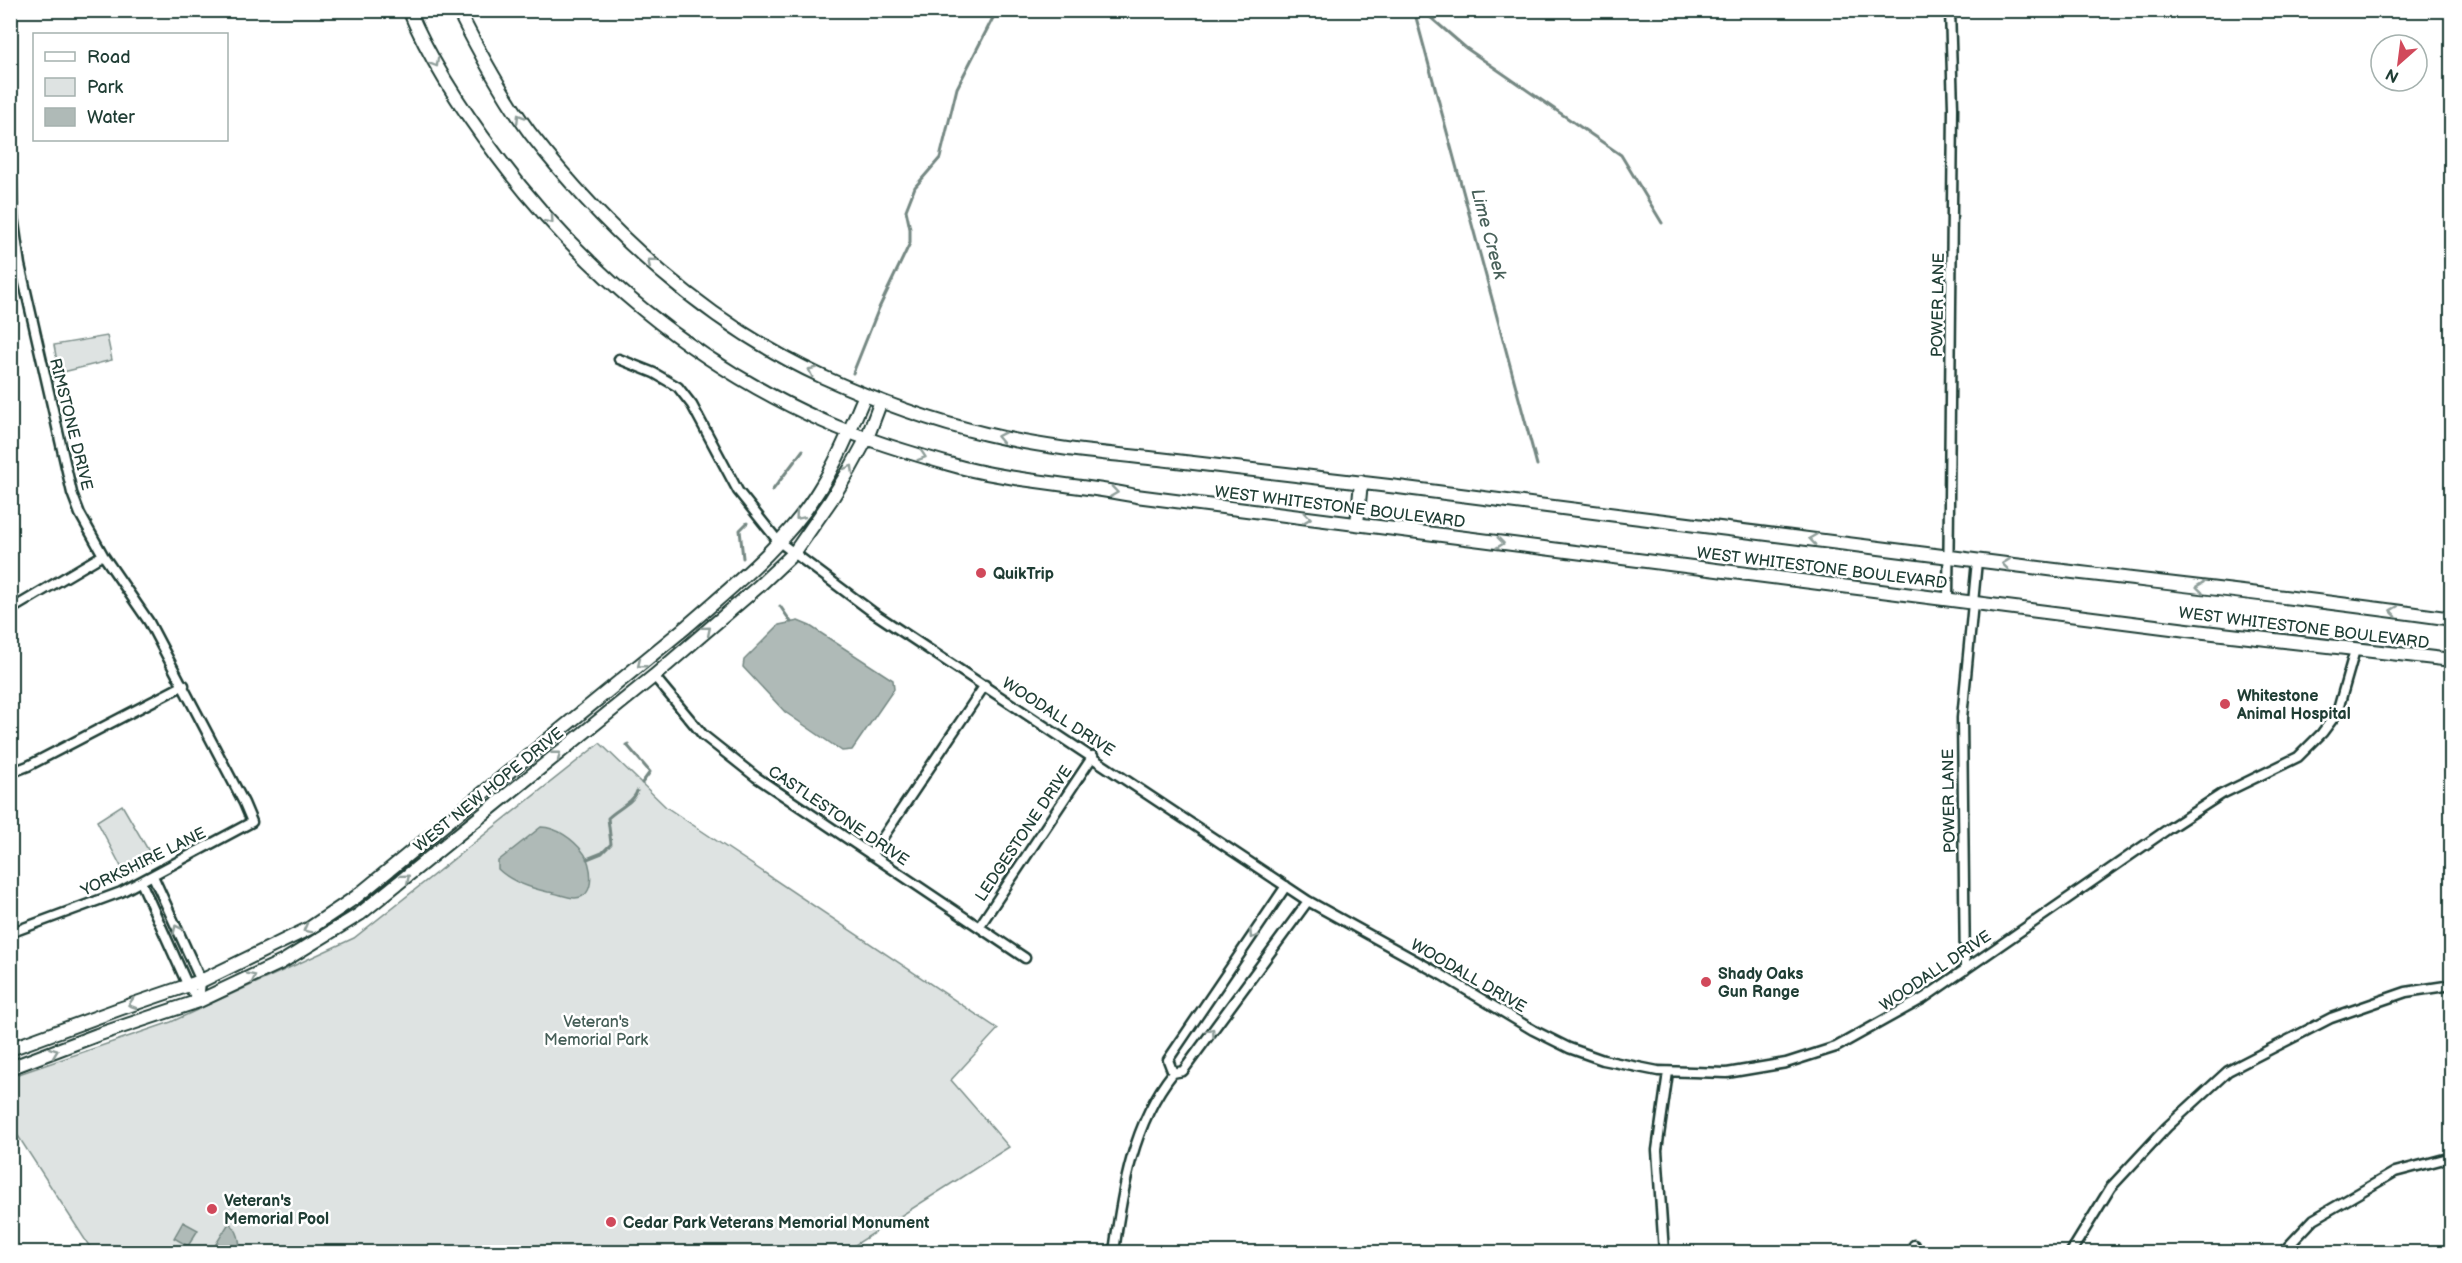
<svg xmlns="http://www.w3.org/2000/svg" width="2462" height="1263" viewBox="0 0 2462 1263" font-family="'Balsamiq Sans',sans-serif">
<style>
.green{fill:#dee3e2;stroke:#7e908b;stroke-width:1.5}
.water{fill:#afbab7;stroke:#758883;stroke-width:1.5}
.lines{fill:none;stroke-linecap:round;stroke-linejoin:round}
.stream{stroke:#758883;stroke-width:3}
.street-casing{stroke:#1f3d34;stroke-width:13}
.secondary-casing{stroke:#1f3d34;stroke-width:16}
.street{stroke:#fff;stroke-width:8}
.secondary{stroke:#fff;stroke-width:12}
.oneway{stroke:#8f9e9a}
.poi-dot{fill:#d1495b;stroke:#fff;stroke-width:2}
.labels{text-anchor:middle;stroke-width:5;stroke-linejoin:round;paint-order:stroke}
.street-label{font-size:16px;fill:#1f3d34;stroke:#fff}
.poi-label{font-size:16px;font-weight:bold;fill:#1f3d34;stroke:#fff;text-anchor:start}
.park-label{font-size:16px;fill:#455e57;stroke:#fff}
.water-label{font-size:18px;font-style:italic;fill:#4a625b;stroke:#fff}
</style>
<rect width="100%" height="100%" fill="#fff"/>
<filter id="ink" filterUnits="userSpaceOnUse"><feTurbulence type="fractalNoise" baseFrequency=".0167" numOctaves="2"/><feDisplacementMap in="SourceGraphic" scale="12" xChannelSelector="R" yChannelSelector="G"/><feConvolveMatrix kernelMatrix="1 2 1 2 8 2 1 2 1" color-interpolation-filters="sRGB"/></filter>
<g filter="url(#ink)">
<path class="green" d="M 107,336 L 112,360 L 59,373 L 54,345 Z
M 600,743 L 666,807 L 998,1029 L 951,1080 L 1009,1147 L 844,1252 L 93,1252 L 11,1125 L 10,1077 L 171,1022 L 354,938 Z
M 122,805 L 154,860 L 126,876 L 97,821 Z"/>
<path class="water" d="M 798,621 L 810,626 L 893,680 L 894,689 L 852,750 L 842,751 L 785,712 L 743,667 L 744,660 L 779,625 Z
M 541,827 C 556,827 573,839 583,852 C 592,863 597,898 575,898 C 567,898 557,893 548,892 C 530,888 511,882 498,869 L 498,861 Z
M 183,1222 L 198,1230 L 188,1246 L 174,1238 Z
M 229,1223 C 238,1229 241,1242 239,1252 L 211,1252 Z"/>
<g class="lines">
<path class="stream" d="M 1414,10 L 1537,465
M 1422,10 L 1466,48 L 1621,155 L 1662,223
M 853,373 L 879,308 L 910,243 L 910,229 L 906,210 L 915,187 L 940,158 L 957,88 L 997,10
M 772,491 L 803,450
M 743,558 L 740,530 L 747,523
M 780,606 L 791,622
M 629,744 L 627,745 L 650,772 L 642,783
M 587,859 L 602,853 L 611,844 L 608,818 C 617,809 634,802 637,791"/>
<g class="street-casing">
<path id="street" d="M 10,134 L 13,216 L 20,265 L 72,493 L 80,514 L 103,555 L 149,622 L 244,803 L 252,822 L 121,892 L 10,933
M 619,359 L 654,373 L 678,387 L 692,405 L 738,491 L 778,541 L 874,613 L 1308,901 L 1440,974 L 1533,1030 L 1569,1048 L 1603,1060 L 1658,1071 L 1727,1073 L 1786,1063 L 1836,1047 L 1924,998 L 2168,829 L 2222,794 L 2298,757 L 2322,733 L 2337,713 L 2355,650
M 1948,599 L 1953,108 L 1950,10
M 10,610 L 103,555
M 654,676 L 703,735 L 756,777 L 1025,958
M 10,773 L 28,766 L 184,685
M 871,855 L 985,685
M 153,876 L 201,981 L 199,1001
M 141,882 L 188,986 L 199,1001
M 979,927 L 1093,756
M 1965,970 L 1962,718 L 1977,561
M 1173,1073 L 1168,1060 L 1286,886
M 1914,1245 L 1917,1252
M 1114,1252 C 1122,1191 1133,1123 1173,1073 L 1183,1071 L 1308,901
M 1664,1252 L 1657,1150 L 1668,1072
M 2071,1252 L 2111,1187 L 2167,1127 L 2228,1071 L 2331,1018 L 2406,992 L 2452,985
M 2283,1252 L 2314,1219 L 2395,1172 L 2452,1157"/>
</g>
<g class="secondary-casing">
<path id="secondary" d="M 409,10 C 431,63 463,111 497,156 C 582,270 693,363 823,421 C 863,439 907,452 949,464 C 1010,482 1074,483 1136,496 L 2187,630 L 2452,660
M 458,10 C 479,52 502,95 530,133 C 607,232 706,323 821,376 C 874,400 930,421 986,434 C 1043,448 1101,453 1159,459 C 1239,468 1319,477 1398,487 C 1590,511 1782,537 1974,560 C 2133,580 2293,596 2452,619
M 1357,524 L 1361,482
M 10,1049 L 119,1009 L 201,981 L 310,928 L 356,897 L 686,627 C 733,586 787,543 819,490 C 838,460 851,427 865,395
M 10,1068 L 97,1035 L 199,1001 L 282,962 L 360,914 L 654,676 L 759,586 L 794,553 L 831,500 L 850,469 L 867,438 L 881,401"/>
</g>
<use href="#street" class="street"/>
<use href="#secondary" class="secondary"/>
</g>
<defs><path id="oneway-chevron" d="M-2-3.5L2.5 0L-2 3.5" fill="none" stroke-width="1.6" stroke-linecap="round" stroke-linejoin="round" transform="scale(1.5)"/></defs>
<g class="oneway">
<use href="#oneway-chevron" transform="translate(435 63) rotate(60)"/>
<use href="#oneway-chevron" transform="translate(520 118) rotate(-122)"/>
<use href="#oneway-chevron" transform="translate(550 220) rotate(48)"/>
<use href="#oneway-chevron" transform="translate(651 262) rotate(-140)"/>
<use href="#oneway-chevron" transform="translate(812 371) rotate(-153)"/>
<use href="#oneway-chevron" transform="translate(1001 437) rotate(-169)"/>
<use href="#oneway-chevron" transform="translate(922 456) rotate(18)"/>
<use href="#oneway-chevron" transform="translate(850 469) rotate(-60)"/>
<use href="#oneway-chevron" transform="translate(1114 492) rotate(8)"/>
<use href="#oneway-chevron" transform="translate(799 516) rotate(130)"/>
<use href="#oneway-chevron" transform="translate(1307 518) rotate(7)"/>
<use href="#oneway-chevron" transform="translate(1813 539) rotate(-172)"/>
<use href="#oneway-chevron" transform="translate(1500 543) rotate(7)"/>
<use href="#oneway-chevron" transform="translate(2006 564) rotate(-173)"/>
<use href="#oneway-chevron" transform="translate(2200 587) rotate(-173)"/>
<use href="#oneway-chevron" transform="translate(2394 611) rotate(-171)"/>
<use href="#oneway-chevron" transform="translate(707 630) rotate(-40)"/>
<use href="#oneway-chevron" transform="translate(641 664) rotate(141)"/>
<use href="#oneway-chevron" transform="translate(557 755) rotate(-39)"/>
<use href="#oneway-chevron" transform="translate(406 878) rotate(-40)"/>
<use href="#oneway-chevron" transform="translate(177 929) rotate(-115)"/>
<use href="#oneway-chevron" transform="translate(307 929) rotate(151)"/>
<use href="#oneway-chevron" transform="translate(1253 935) rotate(124)"/>
<use href="#oneway-chevron" transform="translate(252 977) rotate(-26)"/>
<use href="#oneway-chevron" transform="translate(132 1004) rotate(162)"/>
<use href="#oneway-chevron" transform="translate(1211 1032) rotate(-54)"/>
<use href="#oneway-chevron" transform="translate(54 1052) rotate(-21)"/>
</g>
</g>
<g class="poi-dot">
<circle cx="981" cy="573" r="6"/>
<circle cx="2225" cy="704" r="6"/>
<circle cx="1706" cy="982" r="6"/>
<circle cx="212" cy="1209" r="6"/>
<circle cx="611" cy="1222" r="6"/>
</g>
<g class="labels">
<g class="street-label">
<text transform="translate(1937 305) rotate(-89)" y="6">POWER LANE</text>
<text transform="translate(72 424) rotate(76)" y="6">RIMSTONE DRIVE</text>
<text transform="translate(1340 506) rotate(7)" y="6">WEST WHITESTONE BOULEVARD</text>
<text transform="translate(1822 567) rotate(7)" y="6">WEST WHITESTONE BOULEVARD</text>
<text transform="translate(2304 627) rotate(7)" y="6">WEST WHITESTONE BOULEVARD</text>
<text transform="translate(1059 716) rotate(33)" y="6">WOODALL DRIVE</text>
<text transform="translate(488 789) rotate(-39)" y="6">WEST NEW HOPE DRIVE</text>
<text transform="translate(1948 801) rotate(-91)" y="6">POWER LANE</text>
<text transform="translate(839 815) rotate(34)" y="6">CASTLESTONE DRIVE</text>
<text transform="translate(1023 833) rotate(-56)" y="6">LEDGESTONE DRIVE</text>
<text transform="translate(143 861) rotate(-26)" y="6">YORKSHIRE LANE</text>
<text transform="translate(1935 970) rotate(-34)" y="6">WOODALL DRIVE</text>
<text transform="translate(1469 975) rotate(30)" y="6">WOODALL DRIVE</text>
</g>
<g class="poi-label">
<text x="993" y="579">QuikTrip</text>
<text x="2237" y="701">Whitestone<tspan x="2237" dy="18">Animal Hospital</tspan></text>
<text x="1718" y="979">Shady Oaks<tspan x="1718" dy="18">Gun Range</tspan></text>
<text x="224" y="1206">Veteran's<tspan x="224" dy="18">Memorial Pool</tspan></text>
<text x="623" y="1228">Cedar Park Veterans Memorial Monument</text>
</g>
<g class="park-label">
<text x="596" y="1027">Veteran's<tspan x="596" dy="18">Memorial Park</tspan></text>
</g>
<g class="water-label">
<text transform="translate(1489 234) rotate(75)" y="6">Lime Creek</text>
</g>
</g>
<rect width="2462" height="1263" fill="none" stroke="#fff" stroke-width="36"/>
<rect x="18" y="18" width="2426" height="1227" fill="none" stroke="#1f3d34" stroke-width="2" filter="url(#ink)"/>
<rect x="33" y="33" width="195" height="108" fill="#ffffff" stroke="#a5b1ae" stroke-width="1.5"/>
<rect x="45" y="52" width="30" height="9" fill="#ffffff" stroke="#a5b1ae" stroke-width="1.5"/>
<text x="87" y="63" font-size="18" fill="#1f3d34">Road</text>
<rect x="45" y="78" width="30" height="18" fill="#dee3e2" stroke="#a5b1ae" stroke-width="1.5"/>
<text x="87" y="93" font-size="18" fill="#1f3d34">Park</text>
<rect x="45" y="108" width="30" height="18" fill="#afbab7" stroke="#a5b1ae" stroke-width="1.5"/>
<text x="87" y="123" font-size="18" fill="#1f3d34">Water</text>
<g transform="translate(2399 63) rotate(208)"><circle r="28" fill="#ffffff" stroke="#a5b1ae" stroke-width="1.5"/>
<path d="M0-4.5L10 22L0 15L-10 22Z" fill="#d1495b"/>
<text y="-9" font-size="16" font-weight="bold" text-anchor="middle" fill="#1f3d34">N</text>
</g>
</svg>
